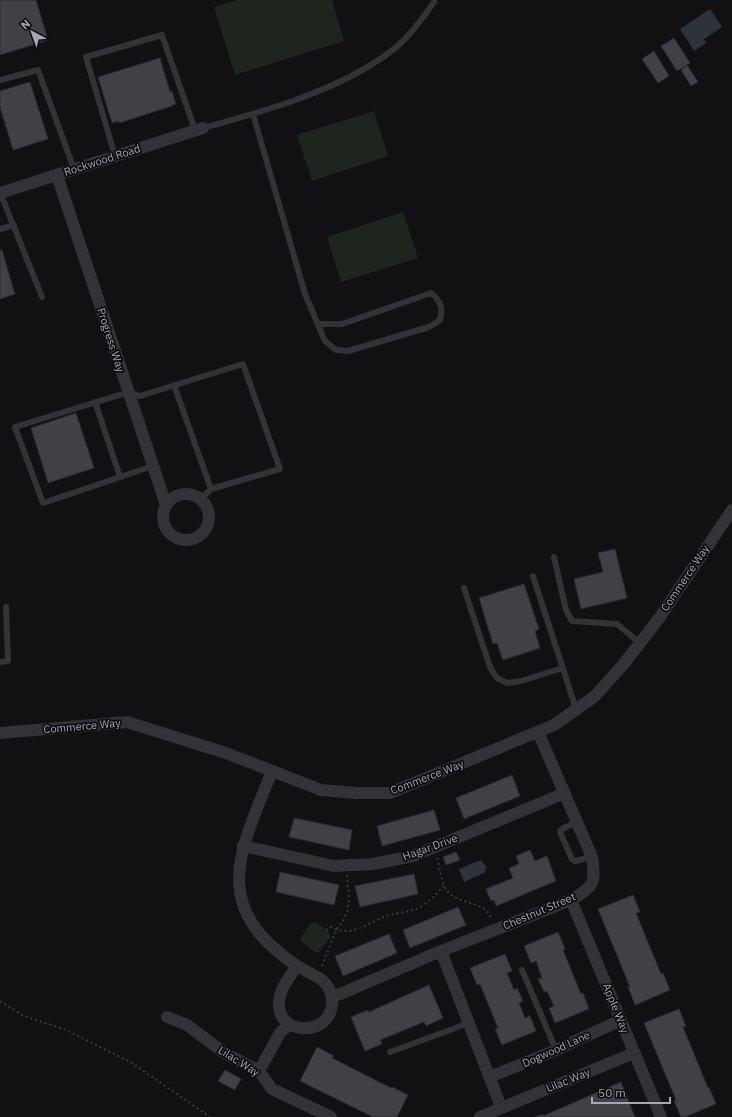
<svg xmlns="http://www.w3.org/2000/svg" width="732" height="1117" viewBox="0 0 732 1117" font-family="'IBM Plex Sans',sans-serif">
<style>
.green{fill:#1e251f}
.water{fill:#2c333a}
.building{fill:#404146;stroke:#2c2b2f}
.lines{fill:none;stroke-linecap:round;stroke-linejoin:round}
.path{stroke:#393a3e;stroke-width:2;stroke-dasharray:2 3;stroke-linecap:butt}
.service{stroke:#333337;stroke-width:6}
.minor{stroke:#333337;stroke-width:12}
.labels{text-anchor:middle;stroke-width:3.5;stroke-linejoin:round;paint-order:stroke}
.street-label{font-size:11px;fill:#a4a8b3;stroke:#0c0c0e}
</style>
<rect width="100%" height="100%" fill="#111113"/>
<path class="green" d="M 237,0 L 332,0 L 344,41 L 235,75 L 214,7 Z
M 374,111 L 388,156 L 312,181 L 297,135 Z
M 403,212 L 418,258 L 341,282 L 327,237 Z
M 316,922 L 330,933 L 330,938 L 319,952 L 315,952 L 301,941 L 301,937 L 311,923 Z"/>
<path class="water" d="M 710,9 L 722,27 L 704,39 L 706,43 L 694,51 L 680,29 Z
M 481,860 L 487,868 L 485,869 L 486,872 L 464,882 L 459,869 Z"/>
<path class="building" d="M 0,0 L 36,0 L 48,40 L 0,55 Z
M 674,38 L 690,63 L 677,71 L 661,46 Z
M 654,51 L 669,76 L 658,83 L 642,59 Z
M 160,58 L 170,92 L 172,91 L 176,104 L 172,105 L 172,106 L 119,123 L 119,121 L 112,123 L 98,77 Z
M 687,65 L 698,82 L 691,86 L 681,70 Z
M 30,82 L 48,139 L 13,150 L 0,107 L 0,91 Z
M 0,250 L 2,250 L 15,294 L 0,299 Z
M 76,413 L 94,468 L 48,483 L 31,428 Z
M 615,549 L 627,598 L 581,609 L 574,579 L 603,572 L 598,553 Z
M 524,584 L 539,629 L 535,631 L 540,648 L 503,660 L 497,643 L 493,644 L 479,598 Z
M 512,775 L 520,796 L 464,819 L 456,798 Z
M 434,810 L 440,830 L 382,846 L 377,826 Z
M 294,818 L 352,830 L 349,850 L 289,837 Z
M 530,850 L 535,861 L 547,856 L 556,881 L 496,906 L 494,900 L 491,901 L 486,889 L 513,878 L 509,868 L 519,864 L 516,856 Z
M 456,852 L 460,860 L 446,865 L 443,857 Z
M 280,872 L 339,885 L 334,905 L 276,892 Z
M 414,874 L 418,894 L 360,907 L 355,886 Z
M 633,895 L 640,912 L 636,913 L 661,974 L 663,973 L 670,990 L 635,1005 L 628,987 L 630,987 L 598,909 Z
M 458,907 L 466,925 L 410,948 L 403,930 Z
M 558,932 L 565,949 L 563,950 L 581,994 L 583,993 L 589,1009 L 555,1023 L 549,1008 L 554,1006 L 547,991 L 544,992 L 538,979 L 542,978 L 536,961 L 531,963 L 524,946 Z
M 389,934 L 397,953 L 343,976 L 335,956 Z
M 505,954 L 512,971 L 507,973 L 514,990 L 517,988 L 523,1001 L 519,1003 L 525,1018 L 530,1016 L 536,1031 L 502,1045 L 495,1029 L 498,1028 L 480,984 L 477,985 L 470,968 Z
M 429,985 L 443,1018 L 426,1026 L 424,1022 L 380,1040 L 382,1044 L 365,1051 L 351,1017 L 368,1010 L 369,1012 Z
M 679,1009 L 686,1026 L 683,1027 L 708,1088 L 709,1087 L 716,1104 L 685,1117 L 681,1117 L 674,1101 L 676,1100 L 644,1023 Z
M 317,1047 L 334,1056 L 332,1058 L 391,1088 L 392,1087 L 408,1095 L 397,1117 L 373,1117 L 300,1081 Z
M 225,1070 L 241,1079 L 235,1090 L 218,1081 Z
M 621,1082 L 635,1117 L 535,1117 L 543,1114 L 543,1116 Z"/>
<g class="lines">
<path class="path" d="M 437,858 C 441,869 440,884 449,893 C 463,906 485,900 492,920
M 326,930 L 331,927 C 351,938 368,923 386,916 C 401,911 411,914 426,903 C 433,899 438,891 444,886
M 322,966 L 336,930 L 343,921 L 347,911 L 349,899 L 347,875
M 0,1001 L 24,1016 L 66,1030 L 132,1063 L 210,1117"/>
<path class="service" d="M 0,80 L 38,70 L 74,169
M 253,114 L 305,294 L 325,341 L 336,350 L 348,351 L 429,327 L 440,320 C 443,308 441,301 431,293 L 342,324 L 317,324
M 203,128 C 265,111 338,91 390,52 C 408,39 421,20 434,2
M 115,156 L 86,57 L 162,35 L 195,130
M 0,192 L 42,297
M 0,229 L 14,225
M 174,385 L 211,489
M 95,402 L 120,477
M 153,466 L 43,503 L 15,427 L 129,392 L 140,396 L 243,364 L 280,469 L 211,489 L 200,499
M 554,557 L 566,610 L 572,621 L 617,624 L 640,643
M 533,576 L 576,709
M 464,588 L 490,667 L 497,678 L 507,683 L 521,681 L 563,668
M 0,662 L 8,661 L 6,607
M 577,822 L 562,829 L 560,832 L 572,859 L 575,861 L 592,857
M 522,970 L 556,1050
M 390,1052 L 469,1023"/>
<path class="minor" d="M 57,175 L 166,505
M 0,193 L 203,128
M163 517a23 23 0 1 1 46 0a23 23 0 1 1-46 0Z
M 0,733 L 127,722 L 226,753 L 321,790 L 356,793 L 390,793 L 554,725 L 594,697 L 623,665 L 660,617 L 732,510
M 272,771 C 240,852 208,906 297,966 C 289,978 279,989 279,1004 C 278,1036 331,1037 332,1003 C 333,996 329,986 323,981 C 316,975 305,971 297,966
M 243,846 L 334,866 L 373,864 L 413,856 L 565,793
M 571,900 L 661,1117
M 441,951 L 501,1107
M 333,997 L 441,951 L 571,900 C 594,886 596,884 592,857 L 538,732
M 167,1017 L 187,1025 L 223,1052 L 259,1071 L 272,1089 L 331,1117
M 259,1071 L 280,1033 L 289,1024
M 490,1077 L 556,1050 L 621,1020
M 480,1117 L 634,1053"/>
</g>
<g class="labels">
<g class="street-label">
<text transform="translate(102 160) rotate(-18)" y="4">Rockwood Road</text>
<text transform="translate(111 340) rotate(72)" y="4">Progress Way</text>
<text transform="translate(685 578) rotate(-56)" y="4">Commerce Way</text>
<text transform="translate(82 726) rotate(-5)" y="4">Commerce Way</text>
<text transform="translate(427 777) rotate(-21)" y="4">Commerce Way</text>
<text transform="translate(430 847) rotate(-20)" y="4">Hagar Drive</text>
<text transform="translate(539 911) rotate(-23)" y="4">Chestnut Street</text>
<text transform="translate(616 1008) rotate(68)" y="4">Apple Way</text>
<text transform="translate(556 1049) rotate(-24)" y="4">Dogwood Lane</text>
<text transform="translate(239 1061) rotate(32)" y="4">Lilac Way</text>
<text transform="translate(568 1080) rotate(-22)" y="4">Lilac Way</text>
</g>
</g>
<g transform="translate(32 32) rotate(319)" stroke="#0c0c0e" stroke-width="3" paint-order="stroke">
<path d="M0-3L7 15L0 10L-7 15Z" fill="#a4a8b3"/>
<text y="-6" font-size="11" font-weight="bold" text-anchor="middle" fill="#a4a8b3">N</text>
</g>
<path d="M592 1097v6h78v-6" fill="none" stroke="#a4a8b3" stroke-width="2"/>
<text x="598" y="1097" font-size="12" fill="#a4a8b3" stroke="#0c0c0e" stroke-width="3" paint-order="stroke">50 m</text>
</svg>
